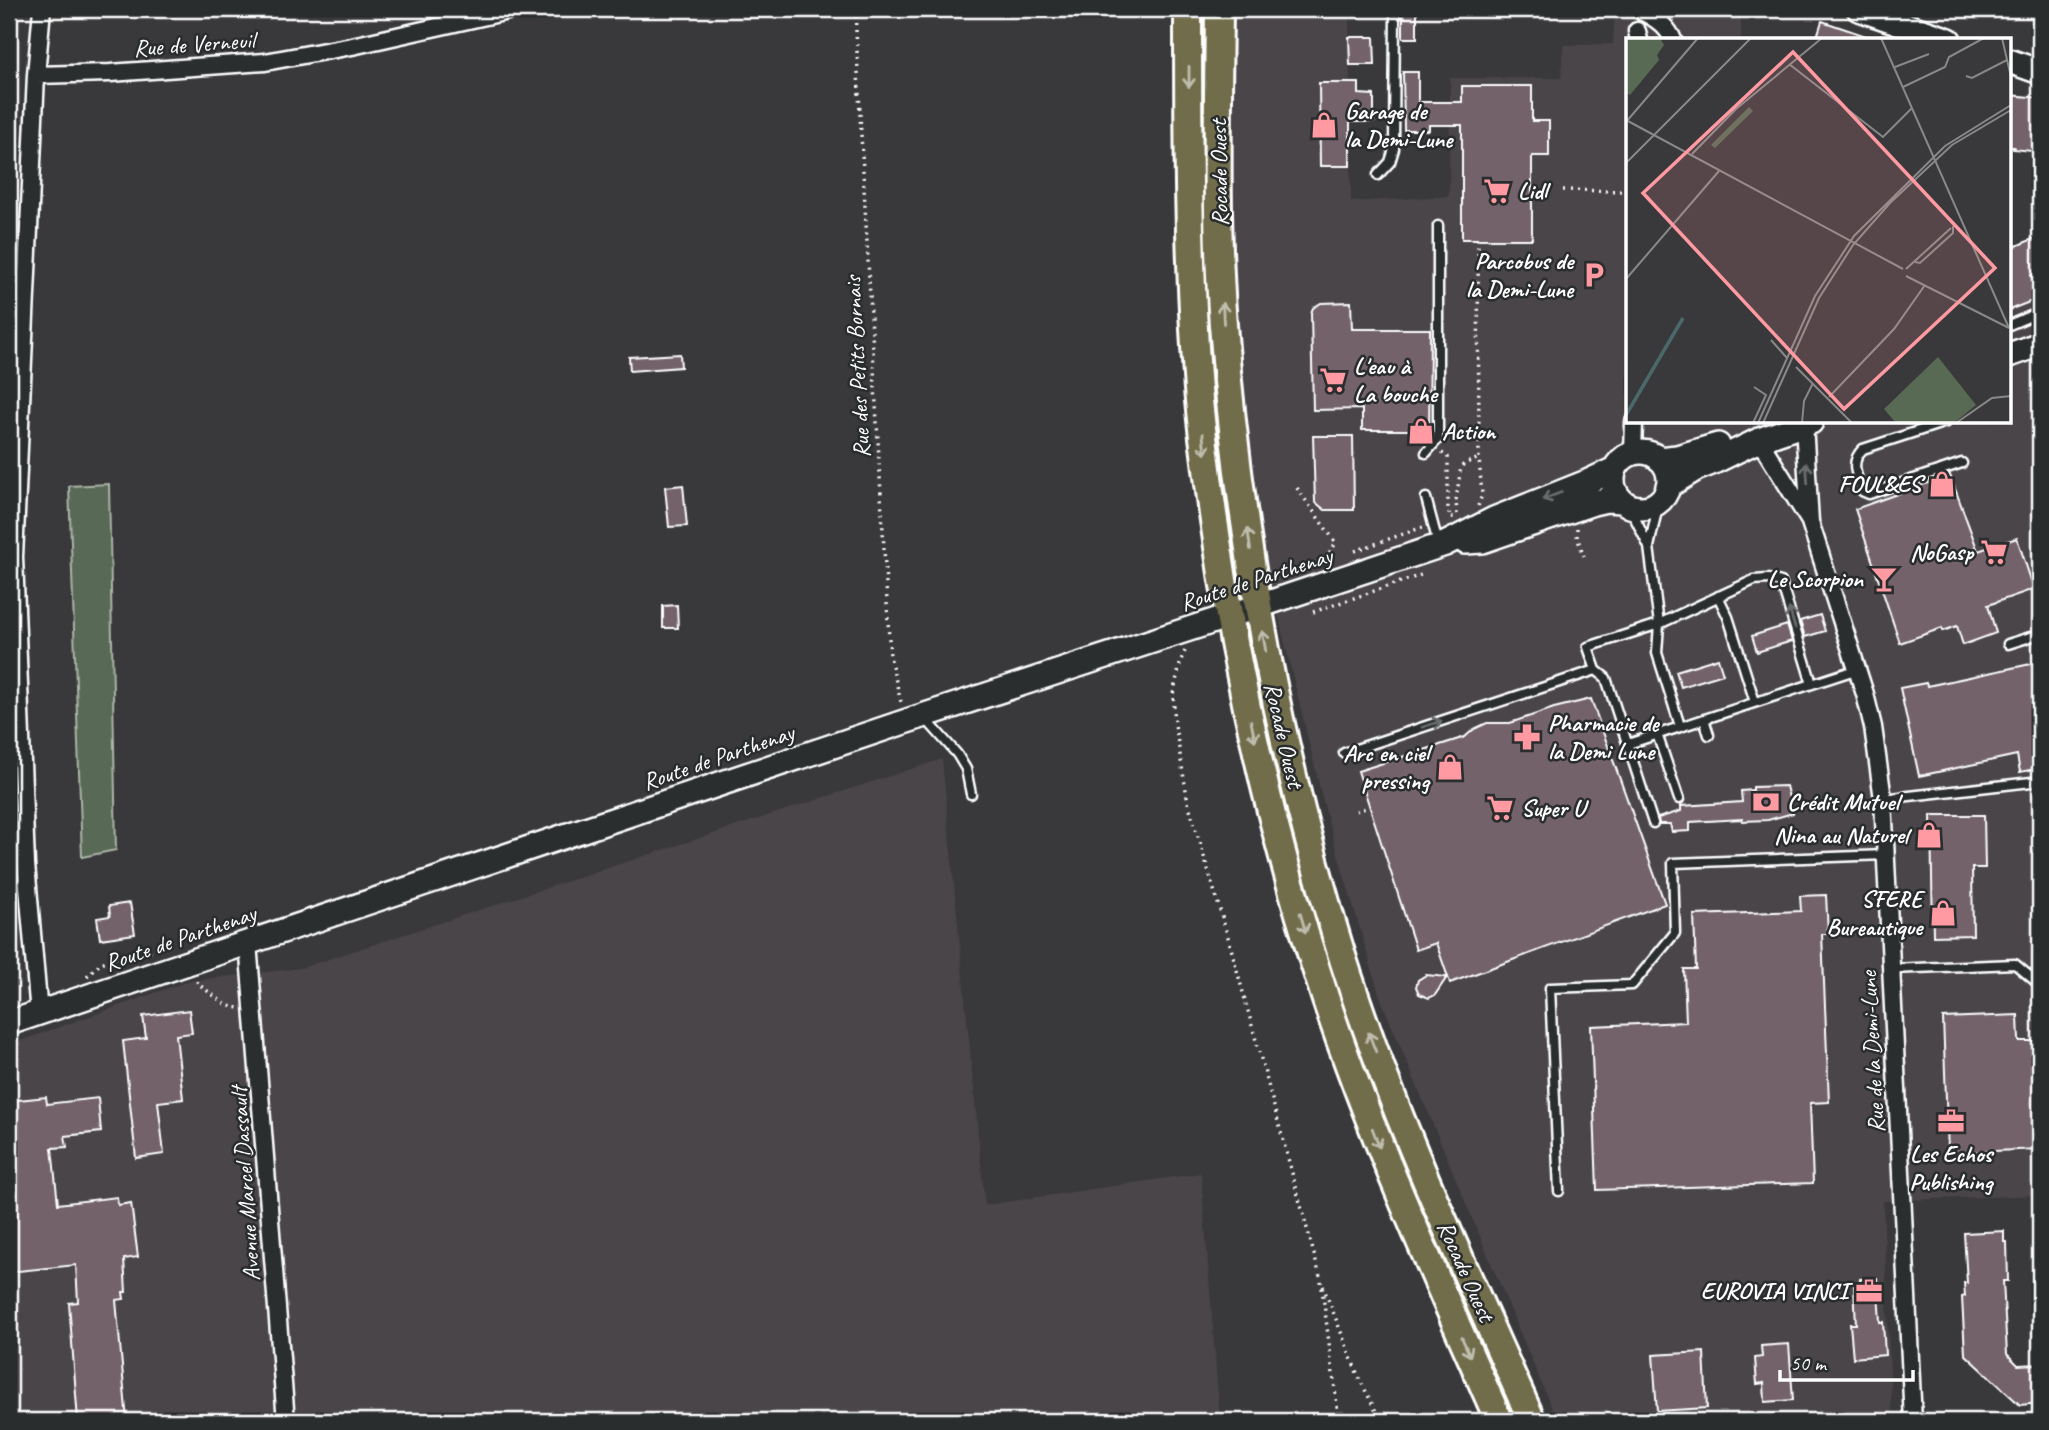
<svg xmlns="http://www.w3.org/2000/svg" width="2049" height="1430" viewBox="0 0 2049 1430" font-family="Caveat,sans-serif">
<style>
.built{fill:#4a4549}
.green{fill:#596a54;stroke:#acb4aa;stroke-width:2}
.building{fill:#73626b;stroke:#fff;stroke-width:2}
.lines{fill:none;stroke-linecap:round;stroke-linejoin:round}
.lane-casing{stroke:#fff;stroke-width:13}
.street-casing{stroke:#fff;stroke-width:21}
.secondary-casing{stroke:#fff;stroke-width:28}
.primary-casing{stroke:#fff;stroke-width:32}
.path{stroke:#fff;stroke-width:3.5;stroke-dasharray:2 5;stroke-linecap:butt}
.lane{stroke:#2a2d2e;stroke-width:8}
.street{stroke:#2a2d2e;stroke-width:16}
.secondary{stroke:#2a2d2e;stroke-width:23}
.primary{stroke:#716d4b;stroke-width:26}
.oneway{stroke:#bfbdae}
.oneway2{stroke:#6a6c6d}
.labels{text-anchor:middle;stroke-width:5;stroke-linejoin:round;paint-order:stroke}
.street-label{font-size:24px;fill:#fff;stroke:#2a2d2e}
.poi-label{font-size:24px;font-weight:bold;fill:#fff;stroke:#2a2d2e;text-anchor:end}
.inset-river{fill:none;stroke:#4b696b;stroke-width:3.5}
.inset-road{fill:none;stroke:#888889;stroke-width:2}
.view{fill:#ff9aa2;fill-opacity:0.15;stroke:#ff9aa2;stroke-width:3.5}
.inset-edge{fill:none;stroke:#fff;stroke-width:3.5}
</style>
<rect width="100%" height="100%" fill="#39383a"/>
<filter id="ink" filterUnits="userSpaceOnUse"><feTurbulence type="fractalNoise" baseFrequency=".0143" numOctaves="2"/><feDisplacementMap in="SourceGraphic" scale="14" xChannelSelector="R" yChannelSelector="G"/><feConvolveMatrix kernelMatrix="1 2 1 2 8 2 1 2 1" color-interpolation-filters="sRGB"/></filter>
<g filter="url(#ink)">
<path class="built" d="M 1231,9 L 1349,9 L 1351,202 L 1449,196 L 1450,78 L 1561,78 L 1563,45 L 1613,44 L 1615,9 L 1741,9 L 1741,40 L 1627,40 L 1627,422 L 2009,422 L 2009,249 L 2040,236 L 2040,1195 L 1883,1201 L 1892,1421 L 1557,1421 L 1381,1000 L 1328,821 L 1257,529 L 1234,275 Z
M 942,759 L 985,1205 L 1201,1173 L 1220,1421 L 9,1421 L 9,1045 L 188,981 L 301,968 Z"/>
<path class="green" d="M 109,484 L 116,850 L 82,857 L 69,486 Z"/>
<path class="building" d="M 1403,9 L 1417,9 L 1417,38 L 1403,38 Z
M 1822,21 L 1872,38 L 1871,40 L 1816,40 Z
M 1349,37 L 1374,37 L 1375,65 L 1350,65 Z
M 1403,72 L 1418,72 L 1418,102 L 1462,102 L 1462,86 L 1532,86 L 1532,121 L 1549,121 L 1549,156 L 1532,156 L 1532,239 L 1462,239 L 1462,125 L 1429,125 L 1429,130 L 1404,130 Z
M 1319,83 L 1359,83 L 1359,94 L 1374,95 L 1374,122 L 1350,122 L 1350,166 L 1320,166 Z
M 2009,95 L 2040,98 L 2040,152 L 2013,149 L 2014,147 L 2009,147 Z
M 2040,236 L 2040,271 L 2031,275 L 2040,298 L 2009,310 L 2009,249 Z
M 1351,302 L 1352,329 L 1430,329 L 1429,439 L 1411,440 L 1411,430 L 1362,430 L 1362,409 L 1313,410 L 1311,313 L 1313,308 L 1321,303 Z
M 680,354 L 681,367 L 630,371 L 629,357 Z
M 1313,436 L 1353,436 L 1354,510 L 1325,510 L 1315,502 Z
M 1950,475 L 1978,551 L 2017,538 L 2034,589 L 1988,605 L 1996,633 L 1963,645 L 1957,626 L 1943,631 L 1942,628 L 1900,643 L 1855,509 Z
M 683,485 L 687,526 L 669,527 L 665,487 Z
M 677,605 L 678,628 L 663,628 L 663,606 Z
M 1820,615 L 1825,631 L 1805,637 L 1800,621 Z
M 1787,625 L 1792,641 L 1757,652 L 1752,636 Z
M 1718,658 L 1723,674 L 1681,687 L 1676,671 Z
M 2040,662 L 2040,768 L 2020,772 L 2017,755 L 1919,776 L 1900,688 L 1926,683 L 1927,686 Z
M 1591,699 L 1665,904 L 1450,983 L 1436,943 L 1416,950 L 1358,771 L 1465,737 L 1474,729 L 1487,723 L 1510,723 L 1554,708 Z
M 1786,786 L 1793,813 L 1768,820 L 1742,821 L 1742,819 L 1690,822 L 1690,831 L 1672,832 L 1670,824 L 1659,824 L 1658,818 L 1681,811 L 1681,806 L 1742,802 L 1741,791 L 1753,790 L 1753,787 Z
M 1931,815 L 1984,815 L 1985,868 L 1972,868 L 1973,935 L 1933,936 Z
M 1826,895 L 1828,934 L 1822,934 L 1829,1102 L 1810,1103 L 1813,1183 L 1597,1190 L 1591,1026 L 1686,1022 L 1684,969 L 1696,969 L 1694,915 L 1801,911 L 1800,896 Z
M 130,903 L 135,934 L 100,939 L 97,918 L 110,916 L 109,906 Z
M 1426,975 L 1447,977 L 1435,995 L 1429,998 L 1419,994 L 1416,987 L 1418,980 Z
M 189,1010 L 192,1033 L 176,1035 L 183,1099 L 158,1102 L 164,1154 L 136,1158 L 123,1041 L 146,1038 L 143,1016 Z
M 2018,1015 L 2019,1041 L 2040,1041 L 2040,1149 L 1948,1153 L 1943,1018 Z
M 46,1097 L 47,1104 L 98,1098 L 101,1132 L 65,1136 L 67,1147 L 52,1148 L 58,1204 L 117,1197 L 118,1205 L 131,1203 L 138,1257 L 124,1259 L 126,1292 L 123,1292 L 124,1299 L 116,1300 L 127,1421 L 78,1421 L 69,1303 L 78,1302 L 76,1265 L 9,1272 L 9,1218 L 17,1217 L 10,1157 L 9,1157 L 9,1101 Z
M 2004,1231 L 2004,1242 L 2007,1242 L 2008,1281 L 2003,1281 L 2007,1354 L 2018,1365 L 2040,1364 L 2040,1403 L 2020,1405 L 1965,1354 L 1962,1297 L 1965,1296 L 1964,1283 L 1967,1283 L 1964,1233 Z
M 1877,1278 L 1880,1322 L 1883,1322 L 1885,1355 L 1853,1358 L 1850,1324 L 1856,1324 L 1854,1286 L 1860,1286 L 1860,1279 Z
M 1789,1344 L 1793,1400 L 1765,1402 L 1764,1383 L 1757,1384 L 1755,1358 L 1762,1357 L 1761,1346 Z
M 1704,1352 L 1707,1408 L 1657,1411 L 1653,1355 Z"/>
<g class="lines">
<g class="lane-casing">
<path id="lane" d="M 1378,175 L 1390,162 L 1394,149 L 1395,9
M 2009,325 L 2040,312
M 1946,422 L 1863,449 C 1849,462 1857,476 1862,491 L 1869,494 L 1962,463
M 1426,453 L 1438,439 L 1438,226
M 1426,498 L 1438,543
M 1629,506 L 1649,547 L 1659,624 L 1588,647 L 1596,670 L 1606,678 L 1653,823
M 1649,547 L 1659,501
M 1718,596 L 1728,617 L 1755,702
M 2008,644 L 2040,634
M 925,718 L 957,754 L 966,769 L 971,794
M 1704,719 L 1709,735
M 1680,726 L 1657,653 L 1659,624 L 1754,580 L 1768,579 L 1781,582 L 1812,684
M 1657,734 L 1679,799
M 1628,744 L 1858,669
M 1344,753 L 1596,670
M 1883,799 L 2040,781
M 1891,969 L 2015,964 L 2040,985
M 1559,1191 L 1550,988 L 1632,985 L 1675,933 L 1673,863 L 1886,855"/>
</g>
<g class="street-casing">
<path id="street" d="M 1641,11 C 1654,17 1668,27 1673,40
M 1637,31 L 1639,40
M 36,75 L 110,73 L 265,62 L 352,46 L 517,9
M 1804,424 L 1810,522 L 1865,694 L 1873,727 L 1883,799 L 1913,1421
M 1759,440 L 1809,520
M 1633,453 L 1634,422
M 248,943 L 286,1421
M 39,1014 L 26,864 L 14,557 L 36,75 L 42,9"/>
</g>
<g class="secondary-casing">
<path id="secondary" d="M 1859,9 L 1949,40
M 2009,61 L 2040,72
M 2009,355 L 2040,344
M1613 480a28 28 0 1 1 56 0a28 28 0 1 1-56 0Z
M 1659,459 L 1677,457 L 1718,445
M 1668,486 L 1696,469 L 1714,462 L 1759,440 L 1811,422
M 1465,542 L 1482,541 L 1593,503 L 1606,500 L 1622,501
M 9,1023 L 907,721 L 1229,616 L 1445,544 L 1494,519 L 1587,482 L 1615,469"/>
</g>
<g class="primary-casing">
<path id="primary" d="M 1188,9 C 1188,131 1188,254 1197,376 C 1200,422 1207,468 1213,514 C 1236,679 1274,843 1326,1000 C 1374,1144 1438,1282 1499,1421
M 1219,9 C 1218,114 1215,220 1223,325 C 1240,538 1279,755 1343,959 C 1393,1117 1465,1269 1532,1421"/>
</g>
<path class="path" d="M 855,9 L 861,134 L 890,657 L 901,702
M 1563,190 L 1627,191
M 1442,453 L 1448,457 L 1448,507 L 1450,518 L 1457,515 L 1456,500 L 1461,467 L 1464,464 L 1479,458
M 1297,488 L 1336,543 L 1325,560 L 1308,567
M 1478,506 L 1482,495 L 1479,458 L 1478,239
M 1577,528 L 1577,537 L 1584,556
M 1355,551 L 1423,527
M 1313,612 L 1421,575
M 1185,651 L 1181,660 L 1173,694 L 1175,725 L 1188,802 L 1228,937 L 1321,1280 L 1339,1421
M 1356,811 L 1369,807
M 87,976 L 101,963 L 138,950 L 156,952
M 197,981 L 198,984 L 228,1006 L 239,1008
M 1323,1286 L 1359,1378 L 1381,1421"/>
<use href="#lane" class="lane"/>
<use href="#street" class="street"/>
<use href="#secondary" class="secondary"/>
<use href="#primary" class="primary"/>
</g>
<defs><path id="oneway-shaft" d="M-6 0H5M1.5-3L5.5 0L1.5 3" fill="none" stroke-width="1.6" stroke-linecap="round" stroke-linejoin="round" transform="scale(1.75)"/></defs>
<g class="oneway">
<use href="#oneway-shaft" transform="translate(1189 77) rotate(90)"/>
<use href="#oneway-shaft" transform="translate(1223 313) rotate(-93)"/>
<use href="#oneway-shaft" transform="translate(1204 444) rotate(84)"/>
<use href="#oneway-shaft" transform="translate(1249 539) rotate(-98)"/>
<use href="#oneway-shaft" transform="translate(1264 641) rotate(-100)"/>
<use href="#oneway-shaft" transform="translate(1253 731) rotate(78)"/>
<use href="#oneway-shaft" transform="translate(1303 923) rotate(74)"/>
<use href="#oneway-shaft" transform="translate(1372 1042) rotate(-111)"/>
<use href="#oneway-shaft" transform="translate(1376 1138) rotate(69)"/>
<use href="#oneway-shaft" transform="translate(1466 1347) rotate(66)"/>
</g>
<g class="oneway2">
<use href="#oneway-shaft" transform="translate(1807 473) rotate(-94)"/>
<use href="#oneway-shaft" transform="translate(1552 496) rotate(159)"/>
<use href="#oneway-shaft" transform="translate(1792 618) rotate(-107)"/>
<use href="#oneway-shaft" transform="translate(1432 724) rotate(-18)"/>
</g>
</g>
<defs>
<g id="shop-bare" transform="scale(2.1)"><path d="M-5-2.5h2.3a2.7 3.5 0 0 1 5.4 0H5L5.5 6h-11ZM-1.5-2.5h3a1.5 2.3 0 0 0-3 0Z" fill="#ff9aa2" stroke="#2a2d2e" stroke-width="2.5" paint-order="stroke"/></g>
<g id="supermarket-bare" transform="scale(2.1)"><path d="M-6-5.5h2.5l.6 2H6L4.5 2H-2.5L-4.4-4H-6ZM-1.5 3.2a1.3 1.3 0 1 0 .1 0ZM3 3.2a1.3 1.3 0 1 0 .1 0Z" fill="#ff9aa2" stroke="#2a2d2e" stroke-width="2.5" paint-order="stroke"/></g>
<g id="parking-bare" transform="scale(2.1)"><path d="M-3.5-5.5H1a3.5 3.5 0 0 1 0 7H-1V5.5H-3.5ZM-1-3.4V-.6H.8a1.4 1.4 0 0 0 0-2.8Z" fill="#ff9aa2" stroke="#2a2d2e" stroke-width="2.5" paint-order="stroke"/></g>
<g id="bar-bare" transform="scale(2.1)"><path d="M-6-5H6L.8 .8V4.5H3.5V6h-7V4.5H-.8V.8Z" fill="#ff9aa2" stroke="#2a2d2e" stroke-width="2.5" paint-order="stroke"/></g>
<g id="pharmacy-bare" transform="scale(2.1)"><path d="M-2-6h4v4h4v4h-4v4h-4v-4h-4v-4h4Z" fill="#ff9aa2" stroke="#2a2d2e" stroke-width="2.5" paint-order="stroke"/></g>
<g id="bank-bare" transform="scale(2.1)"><path d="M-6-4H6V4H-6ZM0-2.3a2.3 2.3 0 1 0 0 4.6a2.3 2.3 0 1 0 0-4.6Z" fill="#ff9aa2" stroke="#2a2d2e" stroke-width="2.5" paint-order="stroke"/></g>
<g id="office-bare" transform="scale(2.1)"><path d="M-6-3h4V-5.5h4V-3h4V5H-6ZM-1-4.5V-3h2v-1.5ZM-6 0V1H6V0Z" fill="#ff9aa2" stroke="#2a2d2e" stroke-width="2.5" paint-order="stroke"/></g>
</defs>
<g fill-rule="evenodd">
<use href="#shop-bare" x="1324" y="125"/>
<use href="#supermarket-bare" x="1497" y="191"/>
<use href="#parking-bare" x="1594" y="275"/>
<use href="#supermarket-bare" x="1333" y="380"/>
<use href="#shop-bare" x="1421" y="431"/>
<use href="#shop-bare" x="1942" y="484"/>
<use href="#supermarket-bare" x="1994" y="552"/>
<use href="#bar-bare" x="1884" y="579"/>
<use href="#pharmacy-bare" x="1527" y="737"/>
<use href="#shop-bare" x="1450" y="767"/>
<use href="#bank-bare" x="1766" y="802"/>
<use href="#supermarket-bare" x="1500" y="808"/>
<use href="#shop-bare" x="1929" y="835"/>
<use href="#shop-bare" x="1943" y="913"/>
<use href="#office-bare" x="1951" y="1121"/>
<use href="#office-bare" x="1869" y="1291"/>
</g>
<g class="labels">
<g class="street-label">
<text transform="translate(194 44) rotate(-4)" y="8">Rue de Verneuil</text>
<text transform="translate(1219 173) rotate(-91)" y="8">Rocade Ouest</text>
<text transform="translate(857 367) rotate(-93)" y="8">Rue des Petits Bornais</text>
<text transform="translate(1256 579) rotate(-18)" y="8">Route de Parthenay</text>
<text transform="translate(1284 735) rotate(77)" y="8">Rocade Ouest</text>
<text transform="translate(718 757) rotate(-19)" y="8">Route de Parthenay</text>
<text transform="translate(180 938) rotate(-19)" y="8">Route de Parthenay</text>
<text transform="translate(1872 1052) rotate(-93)" y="8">Rue de la Demi-Lune</text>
<text transform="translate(245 1184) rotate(-94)" y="8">Avenue Marcel Dassault</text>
<text transform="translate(1466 1271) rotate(66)" y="8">Rocade Ouest</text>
</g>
<g class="poi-label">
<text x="1345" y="119" text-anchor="start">Garage de<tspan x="1345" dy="28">la Demi-Lune</tspan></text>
<text x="1518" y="199" text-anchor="start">Lidl</text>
<text x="1573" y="269">Parcobus de<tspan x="1573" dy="28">la Demi-Lune</tspan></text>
<text x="1354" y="374" text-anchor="start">L'eau à<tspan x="1354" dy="28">La bouche</tspan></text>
<text x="1442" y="439" text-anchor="start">Action</text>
<text x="1921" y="492">FOUL&amp;ES</text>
<text x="1973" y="560">NoGasp</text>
<text x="1863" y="587">Le Scorpion</text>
<text x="1548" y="731" text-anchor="start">Pharmacie de<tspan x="1548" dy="28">la Demi Lune</tspan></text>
<text x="1429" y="761">Arc en ciel<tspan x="1429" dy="28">pressing</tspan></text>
<text x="1787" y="810" text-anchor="start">Crédit Mutuel</text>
<text x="1521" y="816" text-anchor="start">Super U</text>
<text x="1908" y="843">Nina au Naturel</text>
<text x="1922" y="907">SFERE<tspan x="1922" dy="28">Bureautique</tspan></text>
<text x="1951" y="1162" text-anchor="middle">Les Echos<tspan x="1951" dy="28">Publishing</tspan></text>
<text x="1848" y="1299">EUROVIA VINCI</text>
</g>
</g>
<g transform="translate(1626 38)">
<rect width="385" height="385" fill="#39383a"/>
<path d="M 0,0 L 34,0 L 38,7 L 31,17 L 33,22 L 4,57 L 0,55 ZM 123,69 L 127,73 L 89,110 L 85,107 ZM 312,319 L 350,367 L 328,385 L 270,385 L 258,371 Z" fill="#596a54"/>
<path class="inset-river" d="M 0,377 L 57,280"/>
<path class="inset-road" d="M 255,0 L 383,290M 376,0 L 385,39M 163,26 L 257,99 L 286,70M 269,29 L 303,16M 340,38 L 346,40 L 381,22M 277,49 L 319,29 L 323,19 L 358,0M 0,82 L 277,231M 0,84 L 72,0M 66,116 L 110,71 L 196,0M 0,125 L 125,0M 289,224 L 294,225 L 327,195 L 327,188M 280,231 L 325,190M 280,238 L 383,290M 0,241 L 93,133M 145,302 L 161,320M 170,329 L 226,385M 203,359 L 268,291 L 299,247M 127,385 L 140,357 L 128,349M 132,385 L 189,258 L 228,198 L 319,108 L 385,67M 137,385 L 193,260 L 227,207 L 264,165 L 326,107 L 385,72M 176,385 L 178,363 L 187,345M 330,385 L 366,360 L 385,358"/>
<path class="view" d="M 167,14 L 369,230 L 218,371 L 17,155 Z"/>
<rect width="385" height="385" class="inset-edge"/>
</g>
<rect width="2049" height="1430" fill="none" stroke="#2a2d2e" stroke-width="35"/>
<rect x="18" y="18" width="2014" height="1395" fill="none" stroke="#fff" stroke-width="2.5" filter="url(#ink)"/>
<path d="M1780 1370v10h133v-10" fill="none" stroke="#ffffff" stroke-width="3.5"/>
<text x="1790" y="1370" font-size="21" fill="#ffffff" stroke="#2a2d2e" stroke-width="5" paint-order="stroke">50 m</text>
</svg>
